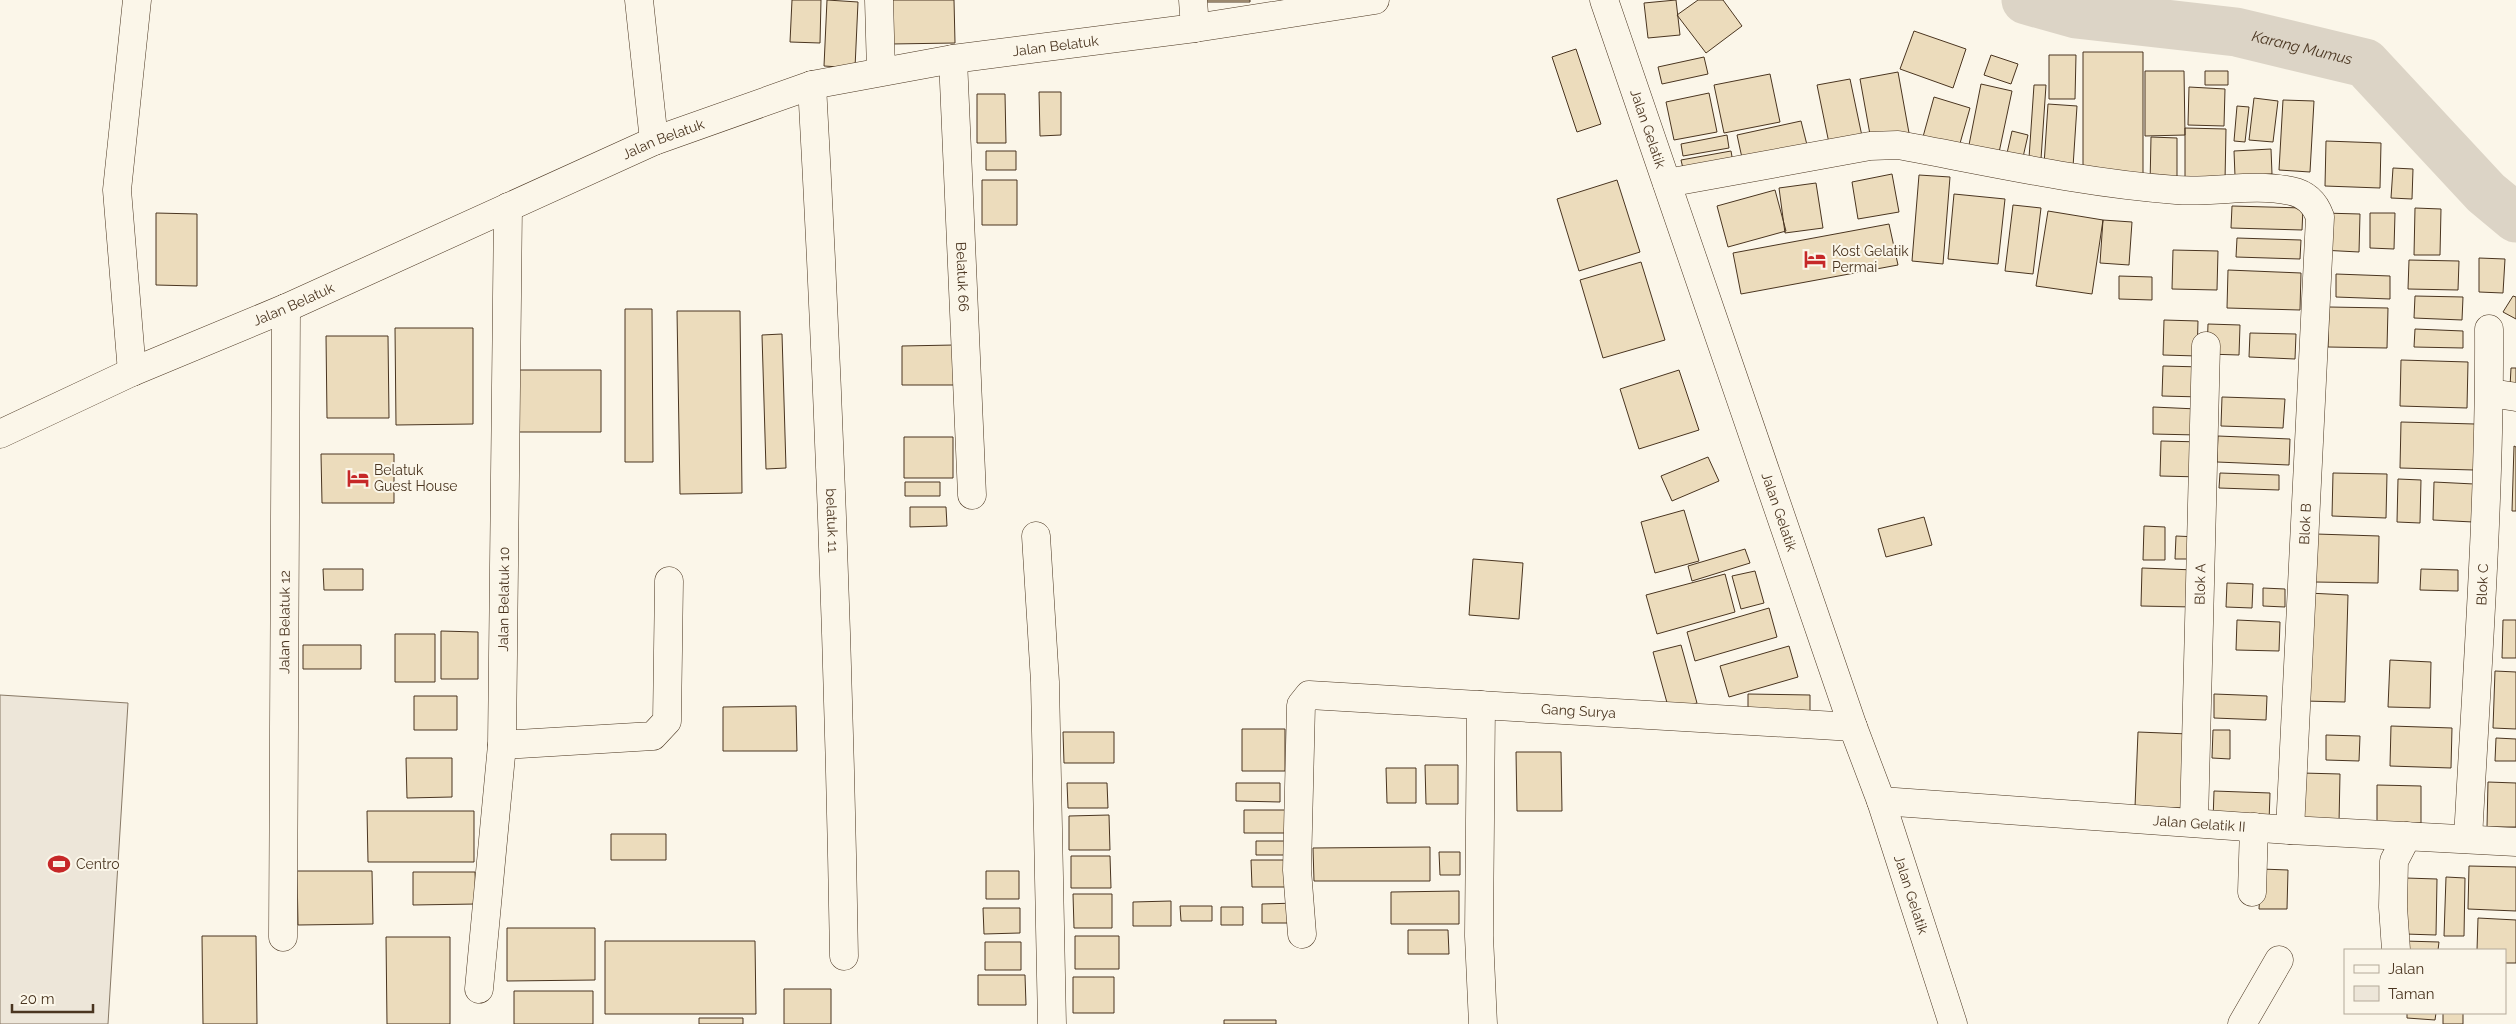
<svg xmlns="http://www.w3.org/2000/svg" width="2516" height="1024" viewBox="0 0 2516 1024" font-family="Raleway,sans-serif">
<style>
.green{fill:#ede6d9;stroke:#887966}
.lines{fill:none;stroke-linecap:round;stroke-linejoin:round}
.river{stroke:#dcd4c6;stroke-width:49}
.building{fill:#ecdcbc;stroke:#4a3520}
.minor-casing{stroke:#4a3520;stroke-width:29}
.minor{stroke:#fbf6e9;stroke-width:28}
.labels{text-anchor:middle;stroke-width:4;stroke-linejoin:round;paint-order:stroke}
.street-label{font-size:14px;fill:#4a3520;stroke:#fbf6e9}
.poi-label{font-size:14px;fill:#4a3520;stroke:#fbf6e9;text-anchor:start}
.water-label{font-size:15px;font-style:italic;fill:#4a3520;stroke:#fbf6e9}
</style>
<rect width="100%" height="100%" fill="#fbf6e9"/>
<path class="green" d="M 0,695 L 128,703 L 108,1024 L 0,1024 Z"/>
<g class="lines">
<path class="river" id="s1" d="M 2026,0 L 2076,14 L 2236,32 L 2365,63 L 2486,193 L 2516,218"/>
</g>
<path class="building" d="M 792,0 L 821,0 L 820,43 L 790,42 Z
M 827,0 L 858,2 L 855,68 L 824,66 Z
M 890,0 L 954,0 L 955,43 L 891,44 Z
M 1204,0 L 1250,0 L 1250,2 L 1204,2 Z
M 1676,0 L 1680,35 L 1648,38 L 1644,3 Z
M 1698,0 L 1723,0 L 1742,26 L 1706,53 L 1677,15 Z
M 1914,31 L 1966,49 L 1953,88 L 1900,69 Z
M 1576,49 L 1601,124 L 1577,132 L 1552,57 Z
M 2083,52 L 2143,52 L 2143,176 L 2083,176 Z
M 1991,55 L 2018,64 L 2011,84 L 1984,75 Z
M 2049,55 L 2076,55 L 2075,99 L 2049,99 Z
M 1704,57 L 1708,74 L 1662,84 L 1658,67 Z
M 2145,71 L 2184,71 L 2185,135 L 2145,136 Z
M 2205,71 L 2228,71 L 2228,85 L 2205,85 Z
M 1898,72 L 1909,133 L 1871,140 L 1860,79 Z
M 1770,74 L 1780,122 L 1724,133 L 1714,85 Z
M 1850,79 L 1863,141 L 1830,148 L 1817,85 Z
M 1981,84 L 2012,91 L 1997,162 L 1967,155 Z
M 2034,85 L 2046,85 L 2041,159 L 2029,158 Z
M 2189,87 L 2225,89 L 2224,126 L 2188,125 Z
M 1039,92 L 1061,92 L 1061,135 L 1040,136 Z
M 1709,93 L 1717,132 L 1674,140 L 1666,102 Z
M 977,94 L 1005,94 L 1006,143 L 977,143 Z
M 1934,97 L 1970,108 L 1957,154 L 1921,144 Z
M 2254,98 L 2278,101 L 2273,142 L 2249,140 Z
M 2283,100 L 2314,101 L 2310,172 L 2279,170 Z
M 2048,104 L 2077,106 L 2073,167 L 2044,165 Z
M 2237,106 L 2249,107 L 2245,142 L 2234,141 Z
M 1801,121 L 1809,153 L 1744,167 L 1737,135 Z
M 2185,128 L 2226,129 L 2225,181 L 2185,180 Z
M 2012,131 L 2028,135 L 2021,166 L 2005,162 Z
M 1727,135 L 1729,148 L 1683,156 L 1681,144 Z
M 2151,137 L 2177,138 L 2177,185 L 2150,185 Z
M 2326,141 L 2381,143 L 2380,188 L 2325,186 Z
M 2271,149 L 2272,174 L 2235,176 L 2234,151 Z
M 986,151 L 1016,151 L 1016,170 L 986,170 Z
M 1731,151 L 1734,168 L 1685,177 L 1681,160 Z
M 2393,168 L 2413,169 L 2412,199 L 2391,198 Z
M 1892,174 L 1899,212 L 1858,219 L 1852,182 Z
M 1919,175 L 1950,177 L 1943,264 L 1912,261 Z
M 982,180 L 1017,180 L 1017,225 L 982,225 Z
M 1617,180 L 1640,252 L 1579,271 L 1557,199 Z
M 1816,183 L 1823,228 L 1785,233 L 1779,188 Z
M 1775,190 L 1786,231 L 1728,247 L 1717,206 Z
M 1954,194 L 2005,199 L 1998,264 L 1948,259 Z
M 2013,205 L 2041,208 L 2033,274 L 2005,271 Z
M 2232,206 L 2303,208 L 2302,230 L 2231,228 Z
M 2415,208 L 2441,209 L 2440,255 L 2414,255 Z
M 2048,211 L 2103,220 L 2092,294 L 2036,286 Z
M 156,213 L 197,214 L 197,286 L 156,285 Z
M 2323,213 L 2360,214 L 2359,252 L 2321,250 Z
M 2370,213 L 2395,213 L 2394,249 L 2370,248 Z
M 2103,220 L 2132,222 L 2129,265 L 2100,263 Z
M 1889,224 L 1898,265 L 1741,294 L 1733,253 Z
M 2237,238 L 2301,240 L 2300,259 L 2236,257 Z
M 2173,250 L 2218,251 L 2217,290 L 2172,289 Z
M 2479,258 L 2505,259 L 2503,293 L 2479,292 Z
M 2409,260 L 2459,261 L 2458,290 L 2408,289 Z
M 1641,262 L 1665,340 L 1603,358 L 1580,280 Z
M 2228,270 L 2301,273 L 2300,310 L 2227,308 Z
M 2336,274 L 2390,276 L 2390,299 L 2336,297 Z
M 2119,276 L 2152,277 L 2152,300 L 2119,299 Z
M 2415,296 L 2463,297 L 2462,320 L 2414,318 Z
M 2513,296 L 2516,297 L 2516,319 L 2503,312 Z
M 2329,307 L 2388,308 L 2387,348 L 2328,347 Z
M 625,309 L 652,309 L 653,462 L 625,462 Z
M 677,311 L 740,311 L 742,493 L 680,494 Z
M 2164,320 L 2198,321 L 2197,356 L 2163,355 Z
M 2208,324 L 2240,325 L 2239,355 L 2207,354 Z
M 395,328 L 473,328 L 473,424 L 396,425 Z
M 2415,329 L 2463,331 L 2463,348 L 2414,347 Z
M 2250,333 L 2296,334 L 2295,359 L 2249,357 Z
M 782,334 L 786,468 L 766,469 L 762,335 Z
M 326,336 L 388,336 L 389,418 L 327,418 Z
M 954,345 L 955,385 L 902,385 L 902,346 Z
M 2401,360 L 2468,362 L 2467,408 L 2400,406 Z
M 2163,366 L 2202,367 L 2201,397 L 2162,396 Z
M 2511,368 L 2516,368 L 2516,387 L 2510,387 Z
M 515,370 L 601,370 L 601,432 L 516,432 Z
M 1679,370 L 1699,430 L 1639,449 L 1620,389 Z
M 2222,397 L 2285,399 L 2283,428 L 2221,426 Z
M 2153,407 L 2197,409 L 2197,435 L 2153,434 Z
M 2401,422 L 2475,424 L 2474,470 L 2400,468 Z
M 2218,436 L 2290,439 L 2289,465 L 2217,462 Z
M 904,437 L 953,437 L 953,478 L 904,478 Z
M 2161,441 L 2202,442 L 2201,477 L 2160,476 Z
M 2514,446 L 2516,447 L 2516,511 L 2512,511 Z
M 321,454 L 394,454 L 394,503 L 322,503 Z
M 1708,457 L 1719,481 L 1672,501 L 1661,476 Z
M 2220,473 L 2279,475 L 2279,490 L 2219,488 Z
M 2333,473 L 2387,474 L 2386,518 L 2332,516 Z
M 2398,479 L 2421,480 L 2420,523 L 2397,522 Z
M 905,482 L 940,482 L 940,496 L 905,496 Z
M 2434,482 L 2474,484 L 2473,522 L 2433,520 Z
M 910,507 L 946,507 L 947,526 L 910,527 Z
M 1684,510 L 1699,561 L 1655,573 L 1641,522 Z
M 1924,517 L 1932,545 L 1886,557 L 1878,529 Z
M 2144,526 L 2165,527 L 2165,560 L 2143,560 Z
M 2316,534 L 2379,536 L 2378,583 L 2315,582 Z
M 2176,536 L 2198,537 L 2198,559 L 2175,559 Z
M 1745,549 L 1750,563 L 1692,581 L 1688,566 Z
M 1473,559 L 1523,563 L 1519,619 L 1469,615 Z
M 2142,568 L 2195,570 L 2194,607 L 2141,606 Z
M 323,569 L 363,569 L 363,590 L 324,590 Z
M 2421,569 L 2458,570 L 2458,591 L 2420,590 Z
M 1755,571 L 1764,603 L 1741,609 L 1732,576 Z
M 1725,574 L 1735,612 L 1657,634 L 1646,595 Z
M 2227,583 L 2253,584 L 2252,608 L 2226,607 Z
M 2263,588 L 2285,589 L 2285,607 L 2263,606 Z
M 2308,593 L 2348,595 L 2345,702 L 2305,701 Z
M 1769,608 L 1777,637 L 1695,661 L 1687,632 Z
M 2237,620 L 2280,622 L 2279,651 L 2236,650 Z
M 2503,620 L 2516,620 L 2516,658 L 2502,658 Z
M 441,631 L 478,632 L 478,679 L 441,679 Z
M 395,634 L 435,634 L 435,682 L 395,682 Z
M 303,645 L 361,645 L 361,669 L 303,669 Z
M 1681,645 L 1697,703 L 1669,710 L 1653,652 Z
M 1789,646 L 1798,677 L 1729,697 L 1720,666 Z
M 2390,660 L 2431,662 L 2430,708 L 2388,707 Z
M 2495,671 L 2516,672 L 2516,729 L 2493,728 Z
M 1748,694 L 1810,695 L 1810,719 L 1748,717 Z
M 2214,694 L 2267,696 L 2266,720 L 2214,718 Z
M 414,696 L 457,696 L 457,730 L 414,730 Z
M 796,706 L 797,751 L 723,751 L 723,707 Z
M 2391,726 L 2452,728 L 2451,768 L 2390,766 Z
M 1242,729 L 1285,729 L 1285,771 L 1242,771 Z
M 2213,730 L 2230,730 L 2230,759 L 2212,758 Z
M 1063,732 L 1114,732 L 1114,763 L 1064,763 Z
M 2138,732 L 2189,734 L 2186,808 L 2135,807 Z
M 2326,735 L 2360,736 L 2359,761 L 2326,760 Z
M 2496,738 L 2516,739 L 2516,761 L 2495,761 Z
M 1516,752 L 1561,752 L 1562,811 L 1517,811 Z
M 406,758 L 452,758 L 452,797 L 407,798 Z
M 1425,765 L 1458,765 L 1458,804 L 1426,804 Z
M 1386,768 L 1416,768 L 1416,803 L 1387,803 Z
M 2302,773 L 2340,774 L 2339,823 L 2300,821 Z
M 2488,782 L 2516,783 L 2516,827 L 2487,827 Z
M 1067,783 L 1107,783 L 1108,808 L 1068,808 Z
M 1236,783 L 1280,783 L 1280,802 L 1236,801 Z
M 2377,785 L 2421,786 L 2421,823 L 2377,822 Z
M 2214,791 L 2270,793 L 2269,822 L 2213,821 Z
M 1244,810 L 1295,810 L 1295,833 L 1244,833 Z
M 367,811 L 474,811 L 474,862 L 368,862 Z
M 1109,815 L 1110,850 L 1069,850 L 1069,816 Z
M 611,834 L 666,834 L 666,860 L 611,860 Z
M 1256,841 L 1286,841 L 1287,855 L 1256,855 Z
M 1430,847 L 1430,881 L 1314,881 L 1313,848 Z
M 1439,852 L 1460,852 L 1460,875 L 1440,875 Z
M 1071,856 L 1110,856 L 1111,888 L 1071,888 Z
M 1251,860 L 1292,860 L 1293,887 L 1252,887 Z
M 2469,866 L 2516,867 L 2516,911 L 2468,909 Z
M 2261,869 L 2288,870 L 2287,909 L 2259,909 Z
M 297,871 L 372,871 L 373,924 L 298,925 Z
M 986,871 L 1019,871 L 1019,899 L 986,899 Z
M 413,872 L 475,872 L 476,904 L 413,905 Z
M 2446,877 L 2465,878 L 2464,936 L 2444,936 Z
M 2406,878 L 2437,879 L 2436,935 L 2405,934 Z
M 1459,891 L 1459,924 L 1391,924 L 1391,892 Z
M 1073,894 L 1112,894 L 1112,928 L 1074,928 Z
M 1171,901 L 1171,926 L 1133,926 L 1133,902 Z
M 1297,903 L 1297,923 L 1262,923 L 1262,904 Z
M 1180,906 L 1212,906 L 1212,921 L 1181,921 Z
M 1221,907 L 1243,907 L 1243,925 L 1221,925 Z
M 983,908 L 1020,908 L 1020,933 L 984,934 Z
M 2478,918 L 2516,920 L 2516,963 L 2505,963 L 2505,950 L 2477,950 Z
M 507,928 L 595,928 L 595,980 L 507,981 Z
M 1408,930 L 1448,930 L 1449,954 L 1408,954 Z
M 202,936 L 256,936 L 257,1024 L 203,1024 Z
M 1075,936 L 1119,936 L 1119,969 L 1075,969 Z
M 386,937 L 450,937 L 450,1024 L 387,1024 Z
M 605,941 L 755,941 L 756,1014 L 605,1014 Z
M 2404,941 L 2439,942 L 2438,950 L 2404,950 Z
M 985,942 L 1021,942 L 1021,970 L 985,970 Z
M 978,975 L 1025,975 L 1026,1005 L 978,1005 Z
M 1073,977 L 1114,977 L 1114,1013 L 1073,1013 Z
M 784,989 L 831,989 L 831,1024 L 784,1024 Z
M 514,991 L 593,991 L 593,1024 L 514,1024 Z
M 2407,1013 L 2436,1013 L 2435,1020 L 2407,1018 Z
M 2443,1013 L 2463,1013 L 2463,1024 L 2443,1024 Z
M 699,1018 L 743,1018 L 743,1024 L 699,1024 Z
M 1224,1020 L 1276,1020 L 1276,1024 L 1224,1024 Z"/>
<g class="lines">
<g class="minor-casing">
<g id="minor">
<path d="M 639,0 L 654,141"/>
<path d="M 879,0 L 881,71"/>
<path d="M 1193,0 L 1195,28"/>
<path id="s2" d="M 1604,0 L 1853,727 L 1881,801 L 1953,1024"/>
<path id="s3" d="M 953,59 L 972,495"/>
<path id="s4" d="M 812,85 C 828,375 839,665 844,956"/>
<path d="M 1667,183 L 1870,146 L 1898,145 C 1991,162 2082,183 2176,190 C 2214,193 2253,183 2291,191 C 2306,194 2315,203 2320,217 L 2290,830"/>
<path d="M 132,372 L 117,190 L 137,0"/>
<path d="M 2490,393 L 2516,397"/>
<path id="s5" d="M 0,434 L 132,372 L 286,308 L 654,141 L 812,85 L 953,59 L 1195,28 L 1375,0"/>
<path d="M 1036,536 L 1045,682 L 1052,1024"/>
<path d="M 1481,705 L 1479,936 L 1483,1024"/>
<path d="M 502,745 L 653,736 L 667,721 L 669,581"/>
<path id="s6" d="M 1881,801 L 2290,830 L 2516,842"/>
<path id="s7" d="M 2194,822 L 2206,346"/>
<path id="s8" d="M 2468,839 C 2477,670 2490,499 2489,329"/>
<path d="M 2252,892 L 2254,827"/>
<path id="s9" d="M 1302,934 L 1297,870 L 1301,705 L 1309,695 L 1853,727"/>
<path id="s10" d="M 283,937 L 286,308"/>
<path d="M 2396,950 L 2393,907 L 2394,861 L 2407,836"/>
<path id="s11" d="M 479,989 L 502,745 L 508,207"/>
<path d="M 2242,1024 L 2279,960"/>
</g>
</g>
<use href="#minor" class="minor"/>
</g>
<defs>
<g id="hotel-bare" transform="scale(1.725)"><path d="M-6-4.5h1.5V1H6V5H4.5V3h-9V5H-6ZM-4 0a1.8 1.8 0 1 1 3.6 0ZM.5 0V-2.5h3Q6-2.5 6 0Z" fill="#c62828" stroke="#fbf6e9" stroke-width="2.5" paint-order="stroke"/></g>
<g id="stadium-bare" transform="scale(1.725)"><path d="M0-5a6.5 5 0 1 0 0 10a6.5 5 0 1 0 0-10ZM-3.5-1.8h7v3.6h-7Z" fill="#c62828" stroke="#fbf6e9" stroke-width="2.5" paint-order="stroke"/></g>
</defs>
<g fill-rule="evenodd">
<use href="#hotel-bare" x="1815" y="259"/>
<use href="#hotel-bare" x="358" y="478"/>
<use href="#stadium-bare" x="59" y="864"/>
</g>
<g class="labels">
<g class="street-label">
<text dy="5" stroke="none"><textPath href="#s5" startOffset="1131">Jalan Belatuk</textPath></text>
<text dy="5" stroke="none"><textPath href="#s2" startOffset="136">Jalan Gelatik</textPath></text>
<text dy="5" stroke="none"><textPath href="#s5" startOffset="726">Jalan Belatuk</textPath></text>
<text dy="5" stroke="none"><textPath href="#s3" startOffset="218">Belatuk 66</textPath></text>
<text dy="5" stroke="none"><textPath href="#s5" startOffset="321">Jalan Belatuk</textPath></text>
<text dy="5" stroke="none"><textPath href="#s2" startOffset="541">Jalan Gelatik</textPath></text>
<text dy="5" stroke="none"><textPath href="#s4" startOffset="436">belatuk 11</textPath></text>
<text transform="translate(2305 524) rotate(-87)" y="5">Blok B</text>
<text dy="5" stroke="none"><textPath href="#s7" startOffset="238">Blok A</textPath></text>
<text dy="5" stroke="none"><textPath href="#s8" startOffset="255">Blok C</textPath></text>
<text dy="5" stroke="none"><textPath href="#s11" startOffset="391">Jalan Belatuk 10</textPath></text>
<text dy="5" stroke="none"><textPath href="#s10" startOffset="315">Jalan Belatuk 12</textPath></text>
<text dy="5" stroke="none"><textPath href="#s9" startOffset="512">Gang Surya</textPath></text>
<text dy="5" stroke="none"><textPath href="#s6" startOffset="319">Jalan Gelatik II</textPath></text>
<text dy="5" stroke="none"><textPath href="#s2" startOffset="946">Jalan Gelatik</textPath></text>
</g>
<g class="poi-label">
<text x="1832" y="256">Kost Gelatik<tspan x="1832" dy="16">Permai</tspan></text>
<text x="374" y="475">Belatuk<tspan x="374" dy="16">Guest House</tspan></text>
<text x="76" y="869">Centro</text>
</g>
<g class="water-label">
<text dy="5" stroke="none"><textPath href="#s1" startOffset="281">Karang Mumus</textPath></text>
</g>
</g>
<rect x="2344" y="949" width="162" height="65" fill="#fbf6e9" stroke="#b4a999"/>
<rect x="2354" y="965" width="25" height="8" fill="#fbf6e9" stroke="#b4a999"/>
<text x="2388" y="974" font-size="15" fill="#4a3520">Jalan</text>
<rect x="2354" y="986" width="25" height="15" fill="#ede6d9" stroke="#b4a999"/>
<text x="2388" y="999" font-size="15" fill="#4a3520">Taman</text>
<path d="M12 1004v8h81v-8" fill="none" stroke="#4a3520" stroke-width="2.5"/>
<text x="20" y="1004" font-size="15" fill="#4a3520" stroke="#fbf6e9" stroke-width="4" paint-order="stroke">20 m</text>
</svg>
